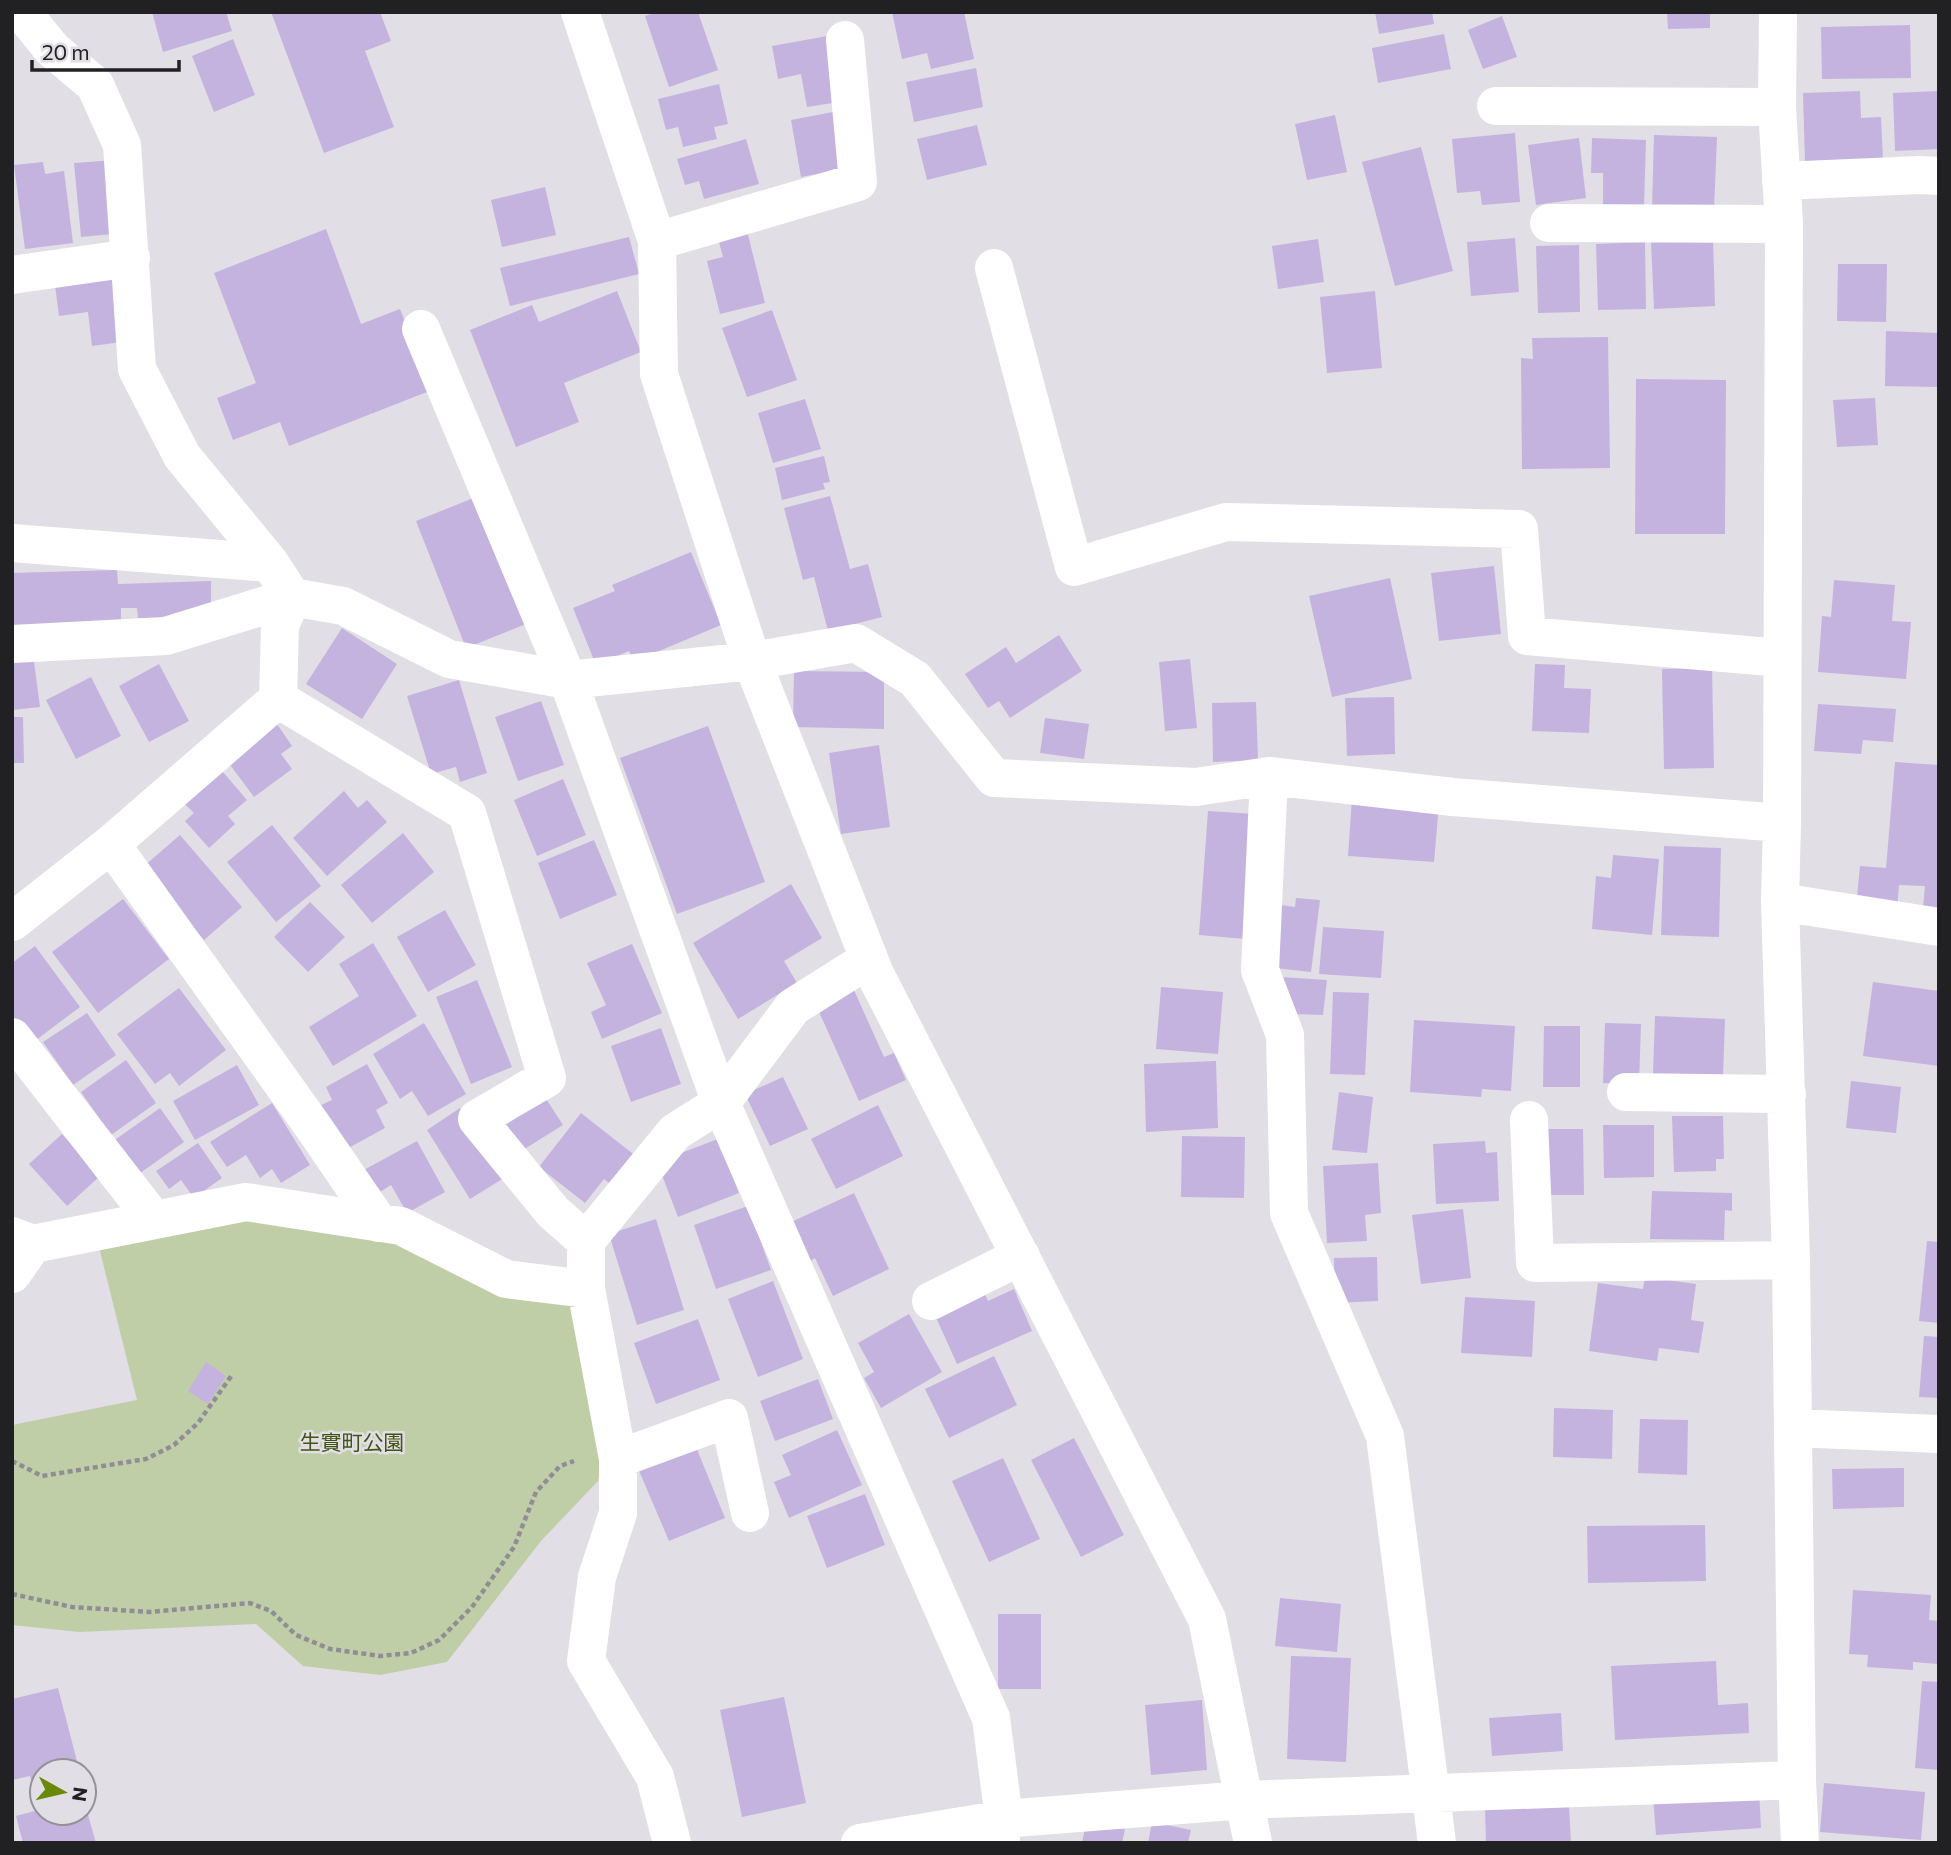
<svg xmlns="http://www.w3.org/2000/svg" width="1951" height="1855" viewBox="0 0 1951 1855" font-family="Commissioner,'Noto Sans JP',sans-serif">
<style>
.green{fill:#bfcea7}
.building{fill:#c5b3df}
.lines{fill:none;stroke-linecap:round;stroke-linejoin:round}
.path{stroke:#908e94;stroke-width:4.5;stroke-dasharray:5 3.5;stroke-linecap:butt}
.minor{stroke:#fff;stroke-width:38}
.labels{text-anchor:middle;stroke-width:5;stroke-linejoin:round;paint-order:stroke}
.park-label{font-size:21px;fill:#415511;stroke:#e1dee6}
</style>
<rect width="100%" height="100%" fill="#e1dee6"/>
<path class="green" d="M 244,1218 L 333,1222 L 580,1300 L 606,1439 L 598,1481 L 541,1541 L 447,1662 L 380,1675 L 303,1666 L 256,1624 L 79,1632 L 12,1625 L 12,1425 L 137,1400 L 98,1243 Z"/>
<path class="building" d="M 152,12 L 226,12 L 232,31 L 163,52 Z
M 271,12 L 380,12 L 391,41 L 365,51 L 394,127 L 324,153 Z
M 657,12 L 698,12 L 718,70 L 669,87 L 645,16 Z
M 892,12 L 964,12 L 974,59 L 931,69 L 927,53 L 902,59 Z
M 1375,12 L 1432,12 L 1434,24 L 1379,34 Z
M 1667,12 L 1710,12 L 1710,28 L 1668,29 Z
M 1502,16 L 1517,57 L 1483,69 L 1468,30 Z
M 1910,25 L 1911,78 L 1822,79 L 1821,27 Z
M 1444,34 L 1451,69 L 1378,83 L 1372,48 Z
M 833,35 L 845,101 L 807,107 L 801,74 L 778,79 L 772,46 Z
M 233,39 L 255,95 L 214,112 L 192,56 Z
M 976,68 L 983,107 L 914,122 L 906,82 Z
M 719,84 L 728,124 L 714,127 L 717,139 L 683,147 L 678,127 L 666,130 L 658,99 Z
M 1860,91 L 1861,118 L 1881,117 L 1883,160 L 1805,163 L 1803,93 Z
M 1939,91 L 1939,149 L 1895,151 L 1893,93 Z
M 833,112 L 843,169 L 801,177 L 791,120 Z
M 1335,115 L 1347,172 L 1307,180 L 1295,124 Z
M 977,125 L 987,165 L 927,180 L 917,139 Z
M 1515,133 L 1520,202 L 1482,205 L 1480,191 L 1457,193 L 1452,139 Z
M 1654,135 L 1717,137 L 1714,209 L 1652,208 Z
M 1579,138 L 1586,198 L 1536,205 L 1528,145 Z
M 1592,138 L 1646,140 L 1644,206 L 1603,205 L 1603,173 L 1591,173 Z
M 746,139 L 759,184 L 704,199 L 699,181 L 685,185 L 677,159 Z
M 1421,147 L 1453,271 L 1395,286 L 1362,162 Z
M 116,160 L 122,233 L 81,237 L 74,163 Z
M 43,162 L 45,174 L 64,171 L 73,243 L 25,249 L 14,165 Z
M 545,187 L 556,235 L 502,247 L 491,200 Z
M 326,229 L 361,324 L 400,309 L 432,390 L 289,446 L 280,422 L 233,440 L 217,398 L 256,383 L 214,273 Z
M 747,231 L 765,303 L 720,314 L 707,261 L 723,257 L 718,238 Z
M 629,237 L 639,274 L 510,306 L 500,268 Z
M 1515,238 L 1519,292 L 1471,296 L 1467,242 Z
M 1318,239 L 1324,282 L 1278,289 L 1272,246 Z
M 1713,239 L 1715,306 L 1654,309 L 1651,241 Z
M 1645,242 L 1646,309 L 1598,310 L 1596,244 Z
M 1579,245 L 1580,312 L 1538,313 L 1536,246 Z
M 1838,264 L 1887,264 L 1886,322 L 1837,321 Z
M 120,277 L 129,341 L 92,346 L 88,312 L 59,316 L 55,285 Z
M 617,291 L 641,352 L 564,383 L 579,422 L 516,447 L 470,330 L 532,305 L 539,322 Z
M 1375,291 L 1382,368 L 1327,373 L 1320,297 Z
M 772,310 L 797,380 L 747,397 L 722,328 Z
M 1886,331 L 1939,333 L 1939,387 L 1885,386 Z
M 1608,337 L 1610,468 L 1522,469 L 1521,358 L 1533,359 L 1532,338 Z
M 1636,379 L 1726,380 L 1725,534 L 1635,534 Z
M 1875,398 L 1878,445 L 1837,447 L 1833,400 Z
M 805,399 L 821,449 L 773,463 L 758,413 Z
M 824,456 L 830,482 L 823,483 L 825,489 L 782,500 L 775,468 Z
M 481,495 L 531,622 L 466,648 L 416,521 Z
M 830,496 L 850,569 L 868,564 L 882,617 L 828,631 L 814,577 L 803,580 L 784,508 Z
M 691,552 L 721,625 L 633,662 L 629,651 L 596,665 L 573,608 L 615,591 L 612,585 Z
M 1494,566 L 1501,634 L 1439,641 L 1431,573 Z
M 117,570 L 118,584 L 211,581 L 211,617 L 138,618 L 137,608 L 121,608 L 121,629 L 12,632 L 12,573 Z
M 1390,578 L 1412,679 L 1332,697 L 1309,596 Z
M 1834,580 L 1895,585 L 1892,621 L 1911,622 L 1906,679 L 1818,672 L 1822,616 L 1831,617 Z
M 342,628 L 397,664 L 362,719 L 306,684 Z
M 1059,635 L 1082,671 L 1010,718 L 999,701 L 988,708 L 965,674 L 1006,647 L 1016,663 Z
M 33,654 L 40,707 L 12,710 L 12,656 Z
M 1190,659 L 1197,728 L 1165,731 L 1159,662 Z
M 159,664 L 189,721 L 149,742 L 119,686 Z
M 1535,664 L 1565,665 L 1564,688 L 1591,689 L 1589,733 L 1532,731 Z
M 1712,668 L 1714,768 L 1664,769 L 1662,669 Z
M 794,671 L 884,672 L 884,729 L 793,727 Z
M 91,677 L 121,736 L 76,759 L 46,700 Z
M 459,680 L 487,773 L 460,782 L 456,767 L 431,774 L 407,696 Z
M 1394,697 L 1395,754 L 1347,756 L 1345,698 Z
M 541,701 L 564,765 L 518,781 L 495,717 Z
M 1256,702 L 1258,760 L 1213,762 L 1212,703 Z
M 1818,704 L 1896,709 L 1893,742 L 1863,740 L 1861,754 L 1814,751 Z
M 12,717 L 23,717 L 24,763 L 12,763 Z
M 273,718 L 292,746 L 281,754 L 292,769 L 254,797 L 222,754 Z
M 1045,718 L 1089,724 L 1084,759 L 1040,753 Z
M 708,726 L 765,882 L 677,914 L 620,758 Z
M 879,745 L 890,827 L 841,834 L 829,753 Z
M 1895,762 L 1939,765 L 1939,909 L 1923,908 L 1925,886 L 1899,885 L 1897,910 L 1856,907 L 1860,866 L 1886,868 Z
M 217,765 L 247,800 L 228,816 L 235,824 L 209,848 L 185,821 L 194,813 L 179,798 Z
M 563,779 L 586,835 L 537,856 L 514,800 Z
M 344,791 L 358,808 L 367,800 L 387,822 L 327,876 L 293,838 Z
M 1352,798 L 1439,804 L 1434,862 L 1348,856 Z
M 1208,811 L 1255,814 L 1246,939 L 1199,935 Z
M 272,825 L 321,886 L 276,922 L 227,862 Z
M 403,833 L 434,872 L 372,923 L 341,885 Z
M 180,835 L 242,907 L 204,940 L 143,867 Z
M 594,840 L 617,895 L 560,919 L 538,863 Z
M 1664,846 L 1721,848 L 1719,937 L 1661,935 Z
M 1613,855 L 1659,859 L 1652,935 L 1592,929 L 1596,876 L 1611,878 Z
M 791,884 L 822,938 L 784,961 L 797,983 L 738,1019 L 693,943 Z
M 1296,898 L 1320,900 L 1311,972 L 1265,967 L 1273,904 L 1295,907 Z
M 123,899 L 169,959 L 98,1013 L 52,952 Z
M 310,902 L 345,937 L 308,972 L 274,937 Z
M 445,910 L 476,965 L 428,992 L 397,937 Z
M 1323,927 L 1384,931 L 1381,978 L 1319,974 Z
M 373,943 L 417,1016 L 333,1066 L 309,1027 L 359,996 L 339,964 Z
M 632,944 L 662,1013 L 602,1039 L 591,1012 L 606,1005 L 587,963 Z
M 35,946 L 80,1007 L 32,1043 L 12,1016 L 12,963 Z
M 1281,977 L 1327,980 L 1323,1015 L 1291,1014 Z
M 477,980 L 512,1067 L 471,1084 L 436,997 Z
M 1873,982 L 1939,991 L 1939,1066 L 1863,1056 Z
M 1161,987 L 1223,992 L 1218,1054 L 1156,1049 Z
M 179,988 L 226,1050 L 179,1086 L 170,1073 L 155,1084 L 117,1034 Z
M 853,988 L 884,1057 L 894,1053 L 906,1080 L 859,1101 L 816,1005 Z
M 1333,992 L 1369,993 L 1365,1075 L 1330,1074 Z
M 87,1013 L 116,1055 L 73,1085 L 43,1042 Z
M 1655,1016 L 1725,1019 L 1723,1077 L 1653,1074 Z
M 1414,1020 L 1515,1026 L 1511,1091 L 1482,1089 L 1481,1097 L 1410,1092 Z
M 424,1023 L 466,1094 L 428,1116 L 412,1091 L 400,1099 L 373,1054 Z
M 1605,1023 L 1641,1024 L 1639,1084 L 1603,1083 Z
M 1544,1026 L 1580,1026 L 1580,1087 L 1543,1087 Z
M 661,1028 L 681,1084 L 631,1102 L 611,1046 Z
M 126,1060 L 156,1103 L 111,1135 L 81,1092 Z
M 1216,1061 L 1218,1128 L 1146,1132 L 1144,1064 Z
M 367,1064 L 388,1103 L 376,1110 L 385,1128 L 343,1151 L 319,1106 L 332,1100 L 326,1087 Z
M 237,1065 L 259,1105 L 195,1140 L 173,1101 Z
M 783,1077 L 808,1129 L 770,1146 L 745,1094 Z
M 1851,1081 L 1901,1087 L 1896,1133 L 1846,1128 Z
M 541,1091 L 563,1125 L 518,1153 L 502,1127 L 519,1116 Z
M 1339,1092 L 1373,1097 L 1367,1153 L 1332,1150 Z
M 272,1103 L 310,1165 L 281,1183 L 272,1169 L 260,1178 L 246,1155 L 227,1167 L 210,1142 Z
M 878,1105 L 903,1156 L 836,1189 L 811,1139 Z
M 160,1108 L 184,1142 L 133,1178 L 109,1144 Z
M 460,1108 L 504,1178 L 470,1199 L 427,1130 Z
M 581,1113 L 637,1157 L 614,1187 L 604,1179 L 585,1203 L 539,1167 Z
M 1672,1116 L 1723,1116 L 1724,1159 L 1716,1159 L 1716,1171 L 1674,1172 Z
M 1603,1125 L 1654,1125 L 1654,1177 L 1604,1178 Z
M 1538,1129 L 1583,1129 L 1584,1195 L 1539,1195 Z
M 62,1134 L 99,1177 L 67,1206 L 29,1164 Z
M 1182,1136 L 1245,1137 L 1244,1198 L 1181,1197 Z
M 718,1139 L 739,1193 L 678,1217 L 657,1162 Z
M 417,1141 L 445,1192 L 407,1213 L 391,1185 L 375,1195 L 362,1171 Z
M 1485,1141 L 1486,1153 L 1497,1152 L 1499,1201 L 1436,1204 L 1433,1144 Z
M 198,1143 L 222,1178 L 194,1198 L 181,1180 L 169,1189 L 156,1171 Z
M 1378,1163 L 1381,1213 L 1365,1215 L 1367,1241 L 1327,1243 L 1323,1166 Z
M 1652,1191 L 1732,1193 L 1732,1211 L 1725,1210 L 1724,1240 L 1650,1239 Z
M 854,1193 L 889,1269 L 833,1296 L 815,1258 L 807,1263 L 789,1223 Z
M 748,1206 L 771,1270 L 716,1289 L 694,1225 Z
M 1463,1209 L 1471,1278 L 1421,1284 L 1412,1215 Z
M 656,1219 L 684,1310 L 637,1325 L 609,1234 Z
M 1927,1241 L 1939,1242 L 1939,1323 L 1919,1321 Z
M 1377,1257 L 1378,1301 L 1335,1303 L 1334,1258 Z
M 1645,1277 L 1696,1284 L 1691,1320 L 1704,1322 L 1699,1353 L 1659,1348 L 1657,1361 L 1589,1351 L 1598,1283 L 1643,1289 Z
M 773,1281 L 803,1359 L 758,1377 L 728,1299 Z
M 1014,1289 L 1032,1331 L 957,1364 L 934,1313 L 984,1292 L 988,1301 Z
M 1465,1297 L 1535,1301 L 1532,1357 L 1461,1353 Z
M 909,1314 L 942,1372 L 881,1408 L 864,1378 L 874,1372 L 858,1343 Z
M 698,1319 L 720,1380 L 656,1404 L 634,1343 Z
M 1924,1336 L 1939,1337 L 1939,1398 L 1919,1397 Z
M 994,1356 L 1017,1405 L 949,1438 L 925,1389 Z
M 206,1362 L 226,1376 L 208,1404 L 188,1391 Z
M 818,1379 L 833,1419 L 775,1441 L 760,1401 Z
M 1554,1408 L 1613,1410 L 1612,1459 L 1553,1457 Z
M 1640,1419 L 1688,1420 L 1687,1475 L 1638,1473 Z
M 837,1430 L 862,1485 L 789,1518 L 774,1482 L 791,1475 L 782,1455 Z
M 1074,1438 L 1124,1535 L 1081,1557 L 1031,1460 Z
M 694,1442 L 725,1518 L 669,1541 L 637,1466 Z
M 1003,1458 L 1040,1539 L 989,1562 L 952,1481 Z
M 1904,1468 L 1904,1507 L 1833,1509 L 1832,1469 Z
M 865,1494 L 885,1545 L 827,1568 L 807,1516 Z
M 1705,1525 L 1706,1581 L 1588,1583 L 1587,1526 Z
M 1853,1590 L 1931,1595 L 1929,1620 L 1939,1621 L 1938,1664 L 1913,1662 L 1913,1670 L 1867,1667 L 1868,1655 L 1849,1654 Z
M 1280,1598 L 1341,1604 L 1337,1652 L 1275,1646 Z
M 998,1614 L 1041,1614 L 1041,1689 L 998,1689 Z
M 1291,1656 L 1351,1658 L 1346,1762 L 1287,1759 Z
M 1716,1661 L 1718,1705 L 1748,1703 L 1749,1733 L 1615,1740 L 1611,1666 Z
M 1922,1681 L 1939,1682 L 1939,1770 L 1915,1768 Z
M 58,1688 L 79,1769 L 71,1771 L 42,1771 L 42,1796 L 35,1798 L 30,1776 L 12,1780 L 12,1699 Z
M 784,1697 L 806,1803 L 742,1817 L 720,1710 Z
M 1202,1700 L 1207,1770 L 1151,1775 L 1145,1705 Z
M 1561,1713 L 1563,1751 L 1492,1756 L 1489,1718 Z
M 1824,1783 L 1925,1792 L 1921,1840 L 1820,1832 Z
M 1759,1790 L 1761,1828 L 1656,1835 L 1653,1797 Z
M 84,1801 L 96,1843 L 23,1843 L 16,1816 L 42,1809 L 42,1813 L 84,1813 Z
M 1569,1806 L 1571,1843 L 1486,1843 L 1485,1808 Z
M 1086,1822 L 1125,1829 L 1122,1843 L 1082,1843 Z
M 1152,1822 L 1191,1830 L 1188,1843 L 1148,1843 Z"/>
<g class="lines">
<path class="path" d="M 12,1461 L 42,1476 L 146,1459 L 174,1445 L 198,1423 L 232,1375
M 12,1594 L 72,1607 L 150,1612 L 250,1603 L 271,1611 L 296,1635 L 330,1649 L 380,1656 L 411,1653 L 439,1640 L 472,1607 L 514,1547 L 536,1492 L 560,1466 L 574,1461"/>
<path class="minor" d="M 580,12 L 657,241
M 1778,12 L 1777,107 L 1784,224 L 1782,823 L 1780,902 L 1791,1260 L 1797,1780 L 1800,1843
M 845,40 L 858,182 L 657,241 L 659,374 L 752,661 L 875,974 L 1207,1619 L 1244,1800 L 1004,1819 L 860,1843
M 1496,106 L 1777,107
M 1781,181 L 1920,175 L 1939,176
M 1549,223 L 1784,224
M 994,268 L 1074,567 L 1226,522 L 1519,529 L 1527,636 L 1782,658
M 12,275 L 131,258
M 421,329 L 568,680 L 721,1103 L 991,1718 L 1004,1819 L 1000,1843
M 12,543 L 270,563
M 12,644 L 166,636 L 292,597 L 343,606 L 449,659 L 568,680 L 752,661 L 856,643 L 915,679 L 994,778 L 1196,787 L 1269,776 L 1453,797 L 1782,823
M 278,699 L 467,813 L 547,1078 L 477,1119 L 553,1212 L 586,1241
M 1269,776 L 1260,970 L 1285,1035 L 1289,1213 L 1385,1436 L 1437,1843
M 111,844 L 312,1125 L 379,1223
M 1780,902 L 1939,927
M 12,922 L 111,844 L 278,699 L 280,626 L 292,597 L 270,563 L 182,456 L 137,369 L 122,145 L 95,85 L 52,49 L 22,12
M 12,1037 L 154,1220
M 1626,1092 L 1787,1094
M 1529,1120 L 1535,1263 L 1791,1260
M 12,1236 L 33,1244 L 246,1202 L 401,1226 L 506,1279 L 586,1289
M 12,1274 L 33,1244
M 931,1301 L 1021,1256
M 1793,1428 L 1939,1434
M 618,1459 L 729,1418 L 750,1513
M 672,1843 L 655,1777 L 586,1661 L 597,1577 L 618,1513 L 618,1459 L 586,1289 L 586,1241 L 675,1132 L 721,1103 L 793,1007 L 869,959
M 1253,1843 L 1244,1800 L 1797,1780"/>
</g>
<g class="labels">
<g class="park-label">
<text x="352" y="1450">生實町公園</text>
</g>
</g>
<rect width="1951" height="1855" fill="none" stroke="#212023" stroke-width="28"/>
<g transform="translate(63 1792) rotate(98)"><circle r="33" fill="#e1dee6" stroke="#949298" stroke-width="2"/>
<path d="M0-5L12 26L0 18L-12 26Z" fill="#698907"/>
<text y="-10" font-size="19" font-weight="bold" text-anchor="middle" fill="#212023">N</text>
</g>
<path d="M32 60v10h147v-10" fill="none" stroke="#212023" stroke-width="3.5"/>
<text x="42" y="60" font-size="21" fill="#212023" stroke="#e1dee6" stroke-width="5" paint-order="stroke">20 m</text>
</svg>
